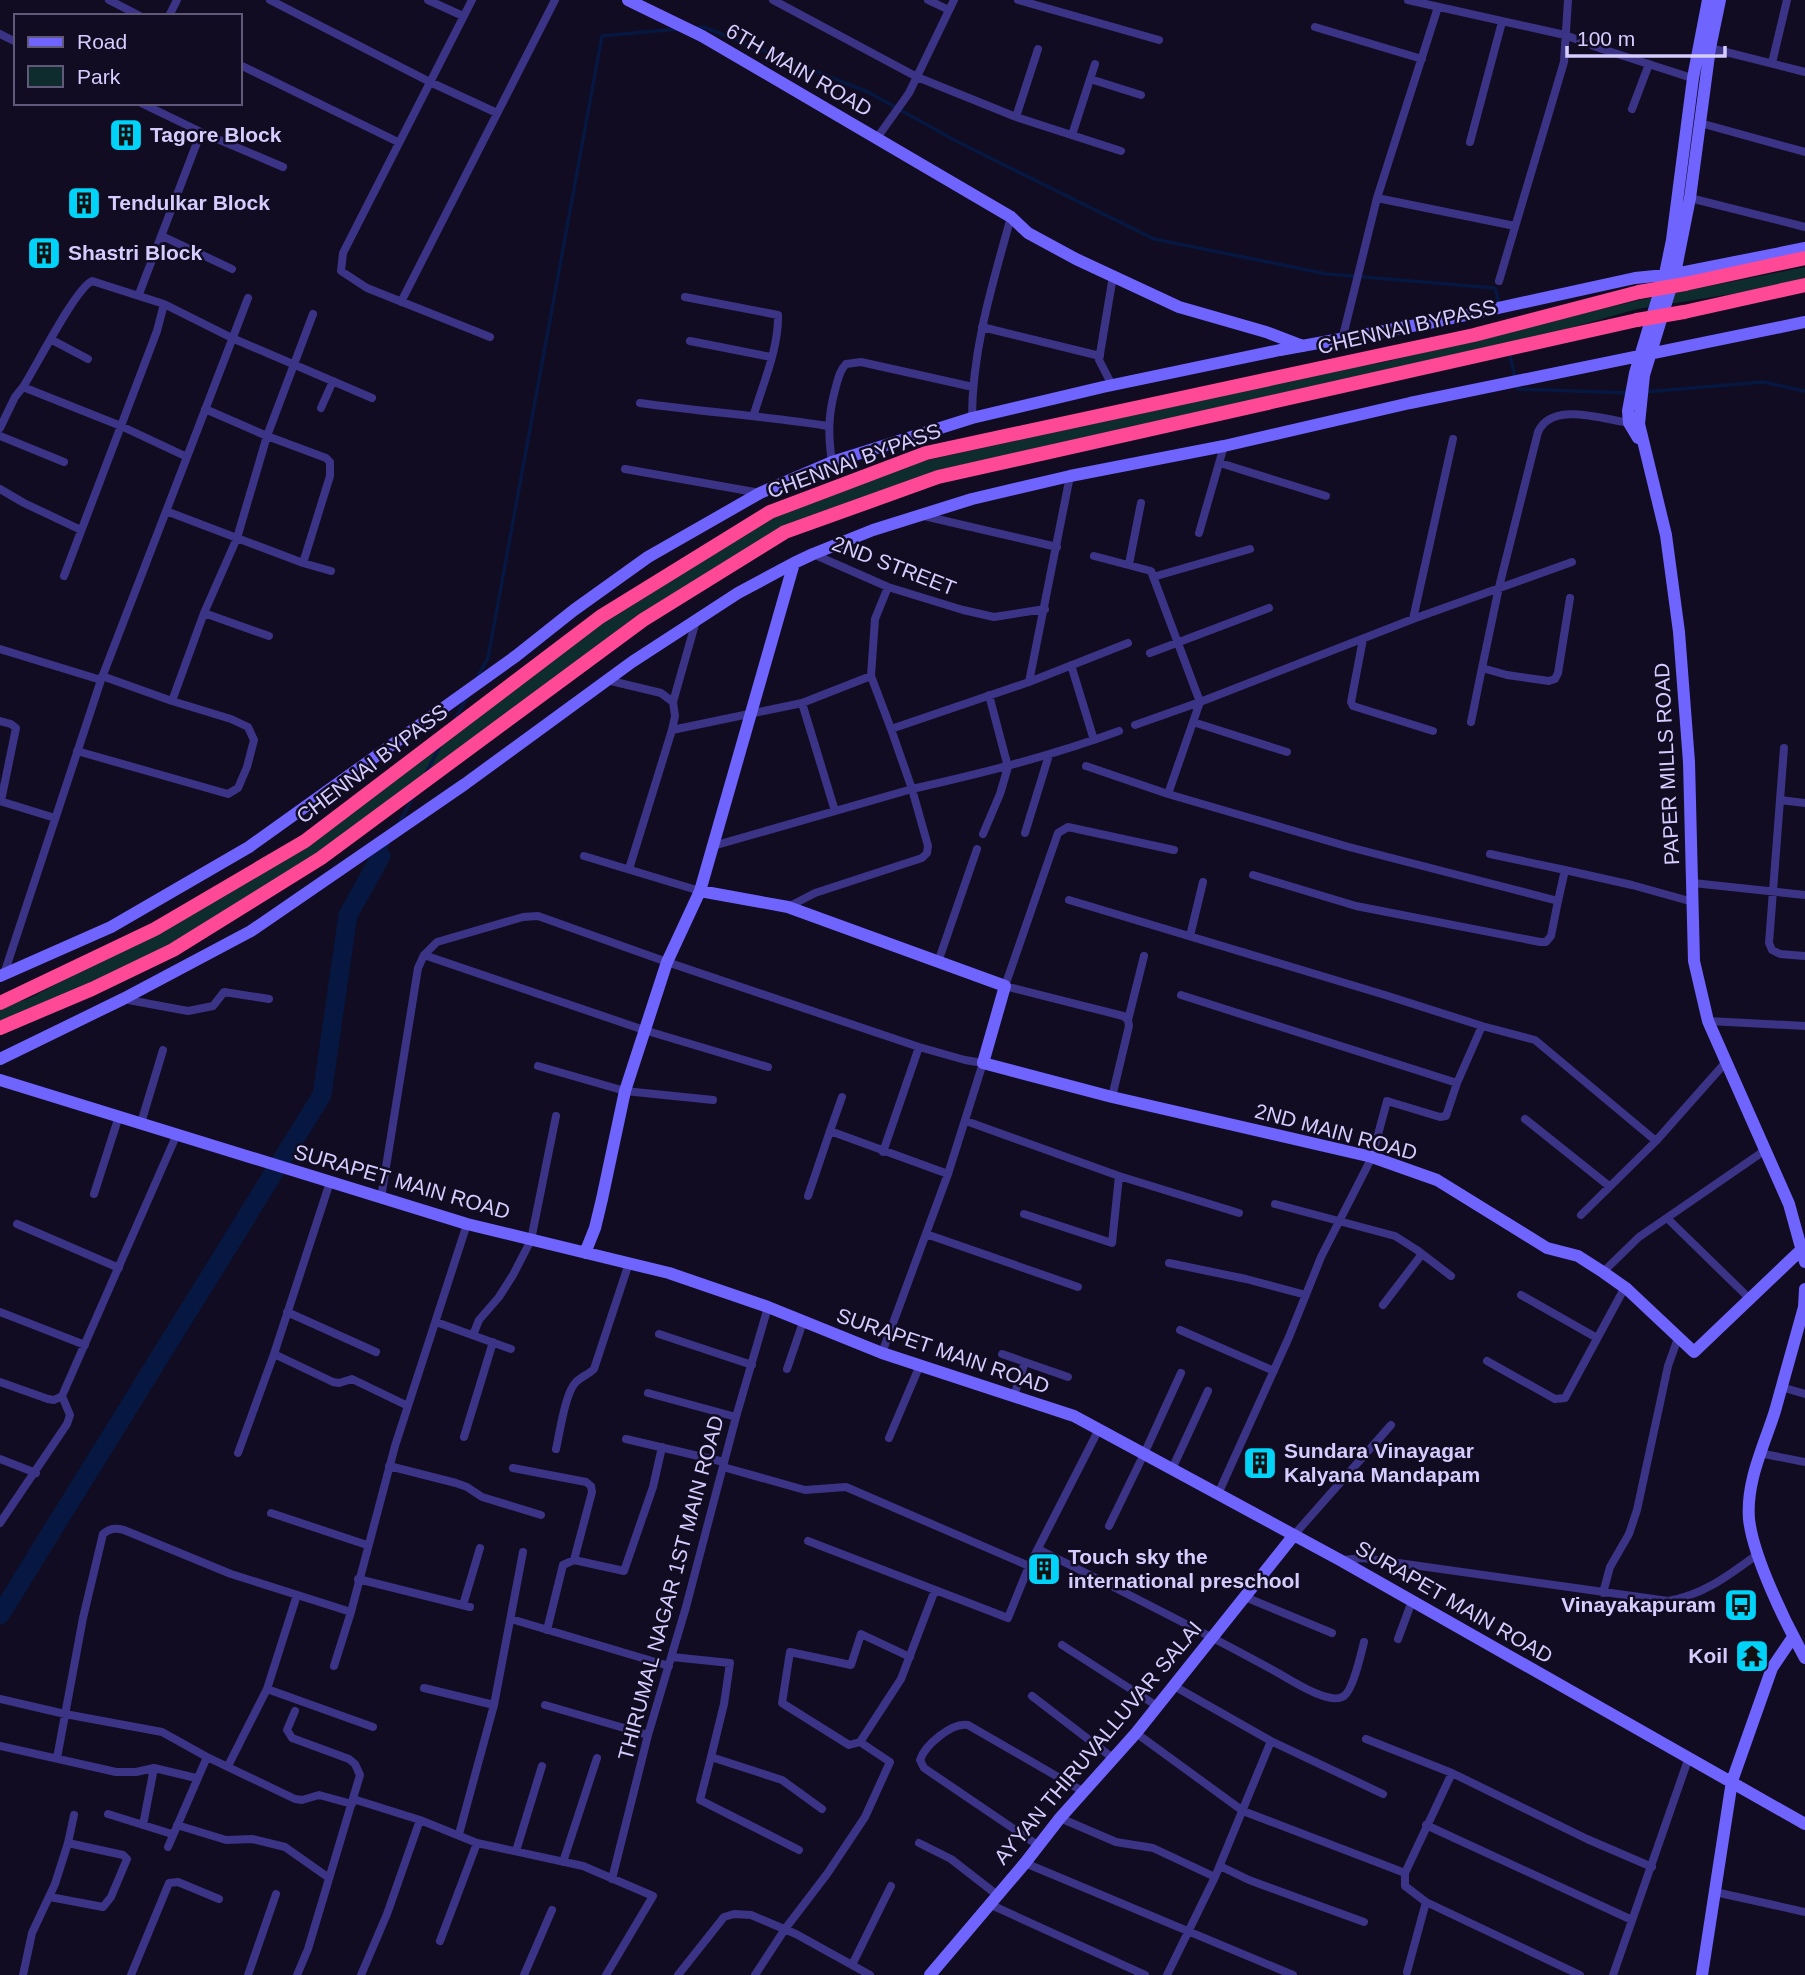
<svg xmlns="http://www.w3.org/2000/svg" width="1805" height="1975" viewBox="0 0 1805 1975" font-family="Arial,sans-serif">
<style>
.green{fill:#0e2c2d}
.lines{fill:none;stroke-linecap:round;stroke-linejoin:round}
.stream{stroke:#061841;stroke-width:3.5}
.river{stroke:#061841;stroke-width:19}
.street{stroke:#3b3385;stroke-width:8}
.secondary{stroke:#7064ff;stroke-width:12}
.highway{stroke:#ff4896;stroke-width:14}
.highway-bridge{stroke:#ff4896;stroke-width:14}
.labels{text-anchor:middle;stroke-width:5;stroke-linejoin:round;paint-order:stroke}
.street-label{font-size:21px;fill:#d6cdff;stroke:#110c22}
.poi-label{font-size:21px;font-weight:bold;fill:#d6cdff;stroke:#110c22;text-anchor:start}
</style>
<rect width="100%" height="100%" fill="#110c22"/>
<path class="green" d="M 1805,267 L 1805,278 L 1757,290 L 1637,309 L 1513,344 L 842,505 L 636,616 L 316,857 L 178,940 L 75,992 L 0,1024 L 0,1008 L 30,998 L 225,894 L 605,621 L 769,516 L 919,462 L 1339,370 L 1385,362 L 1635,301 Z"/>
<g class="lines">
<path class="stream" d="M 696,28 L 704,27 L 868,92 L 958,142 L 1154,239 L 1327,274 L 1495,288 L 1499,304
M 1509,352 L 1518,389 L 1629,393
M 1644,392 L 1763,382 L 1805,391
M 477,678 L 488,658 L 602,36 L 678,29
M 454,721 L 467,697
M 426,773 L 440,746
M 399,823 L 414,796
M 381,856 L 389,842"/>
<path class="river" d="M 0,1615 L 322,1095 L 348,915 L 381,856"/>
<path class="street" d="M 109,0 L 140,16
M 270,0 L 430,82 L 497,113
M 428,0 L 463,16
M 472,0 L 343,253 L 341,271 L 367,288 L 490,337
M 773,0 L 917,77 L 1016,117 L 1121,151
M 928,0 L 949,10
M 1018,0 L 1159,40
M 1408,0 L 1565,35 L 1602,49 L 1695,79
M 169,16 L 177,0
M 1315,27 L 1422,59
M 0,34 L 16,42
M 1710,48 L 1805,72
M 1772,63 L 1787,0
M 240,65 L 398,142
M 1090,79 L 1141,95
M 141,103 L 201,132 L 283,167
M 1632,109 L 1649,64
M 1016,117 L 1038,49
M 1700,123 L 1805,152
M 1072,135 L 1095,64
M 877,138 L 909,93 L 954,0
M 1470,142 L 1502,22
M 1377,198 L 1515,226
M 1690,198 L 1805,227
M 162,236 L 232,269
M 1499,281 L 1564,62 L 1568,0
M 139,294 L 201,132
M 685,297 L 778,315 C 779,347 763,384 754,414
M 401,302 L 555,0
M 982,327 L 1100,356
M 52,340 L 88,359
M 1342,340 L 1377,198 L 1438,7
M 690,341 L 771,357
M 1112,385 L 1099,360 L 1113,276
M 23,387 L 121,426 L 187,457 L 248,298
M 640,403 C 703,412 765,416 827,426
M 321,408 L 333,381
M 205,409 L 267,436 L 326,458 L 330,462 L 330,476 L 303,563
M 972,418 C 972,349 993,282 1011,217
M 0,428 L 15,397 L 23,387 C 36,367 75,289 92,281 L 164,304 L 232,338 L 372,398
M 0,436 L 64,462
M 832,462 C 828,435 828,416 835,390 C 838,380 839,371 846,364 L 861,362 L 973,387
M 1220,463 L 1326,496
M 625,469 L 760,493
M 0,489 L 24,503 L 81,530
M 166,511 L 303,563 L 331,571
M 924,516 L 1057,547
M 1199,533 L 1224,446
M 813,554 L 888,587 L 963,610 L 994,617 L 1045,609
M 1094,556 L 1151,571 L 1200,702 L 1135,725
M 1129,564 L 1141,503
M 64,576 L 157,331 L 164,304
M 1153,577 L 1250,549
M 888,587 L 875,619 L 871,676 L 891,729 L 1029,682 L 1070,476
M 1570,598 L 1558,673 L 1555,679 L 1549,681 L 1507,675 L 1482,668 L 1499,587 L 1538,432 C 1552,401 1602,419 1630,423
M 204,613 L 269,636
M 1413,619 L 1453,439
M 1363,639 L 1351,702 L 1353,706 L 1433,731
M 0,649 L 101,680 L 187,457
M 1150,653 L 1269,608
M 1071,665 L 1094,740
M 102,676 L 172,701 L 204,613 L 237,538 L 267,436 L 313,314
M 607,680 L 661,693 L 673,702 L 675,716 L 672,730 L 629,869
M 1029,682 L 1128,643
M 673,702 L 696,621
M 802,703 L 835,811
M 0,721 L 11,724 L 16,728 L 1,801
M 1193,722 L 1287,752
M 1471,722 L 1482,668
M 891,729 L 912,789 C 983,773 1051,756 1119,731
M 672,730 L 802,703 L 871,676
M 1784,748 L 1769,943 L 1772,950 L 1780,954 L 1805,956
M 77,751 L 228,794 L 238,788 L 247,767 L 254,740 L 248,727 L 231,719 L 172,701
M 1086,766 L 1168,794
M 1780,800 L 1805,803
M 0,801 L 55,818
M 1025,833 L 1049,755
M 983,834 L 1000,794 L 1008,767 L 989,695
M 713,846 L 912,789 L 928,846 L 927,853 L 922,858 L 815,893 L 788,907
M 1490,854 L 1565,870 L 1558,901 L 1349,847 L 1168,794 L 1200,702 L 1413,619 L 1572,562
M 584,856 L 700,891
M 1565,870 L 1632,885 L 1693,902
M 1253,875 L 1356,906 L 1540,942 L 1546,942 L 1551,936 L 1558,901
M 1693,883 L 1805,895
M 1069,900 L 1385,995 L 1482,1026 L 1535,1040 L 1656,1141
M 1190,936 L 1203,882
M 424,955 L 644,1030 L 768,1067
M 938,962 L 977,849
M 4,974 L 101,680
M 1181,995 L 1457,1083 L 1482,1026
M 123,999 L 188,1011 L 213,1006 L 224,992 L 269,999
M 1128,1020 L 1144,956
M 1708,1021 L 1805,1026
M 538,1066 L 625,1091 L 713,1100
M 842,1097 L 830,1131 L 948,1174
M 1112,1097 L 1129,1026 L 1128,1020 L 1123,1016 L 1005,986 L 1058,833 L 1068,827 L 1174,850
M 1525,1119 L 1609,1186
M 966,1121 L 1119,1176 L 1239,1213
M 141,1123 L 163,1050
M 883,1152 L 919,1047
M 94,1194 L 119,1116
M 808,1196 L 830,1131
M 381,1198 L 418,968 L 424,955 L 437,942 L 523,917 L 538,916 L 667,962 L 919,1047 L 965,1060 L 983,1063 L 948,1174 L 882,1353
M 1275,1204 L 1395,1236 L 1417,1250 L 1451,1276
M 1024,1214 L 1112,1243 L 1119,1176
M 1581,1215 L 1656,1141 L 1726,1062
M 1668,1219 L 1751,1300
M 17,1224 L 119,1268
M 926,1234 L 1078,1287
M 1169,1263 L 1246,1279 L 1306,1295
M 1603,1272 L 1639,1237 L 1764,1151
M 1521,1295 L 1597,1338
M 1383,1305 L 1422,1254
M 0,1312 L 85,1345
M 287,1312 L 376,1352
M 436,1322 L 511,1349
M 1180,1330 L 1274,1371
M 659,1334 L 752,1365
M 473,1335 L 479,1320 L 499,1297 L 513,1275 L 531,1240 L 556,1116
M 274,1354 L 333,1382 L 339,1383 L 352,1379 L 408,1406
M 1002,1354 L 1068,1377
M 1487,1361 L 1555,1399 L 1565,1398 L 1625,1287
M 787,1369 L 803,1322
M 0,1382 L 48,1399 L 54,1400 L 62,1396 L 177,1134
M 1781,1387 L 1805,1394
M 648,1393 L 736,1417
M 1014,1396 L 1025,1362
M 464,1437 L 493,1342
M 889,1438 L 920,1365
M 626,1439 L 724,1462
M 556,1449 C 560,1432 565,1393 576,1382 C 581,1377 589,1374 594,1369 L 629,1263
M 238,1453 L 274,1354 L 330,1182
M 1759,1453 L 1805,1462
M 0,1459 L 36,1473
M 389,1466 L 456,1483 L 467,1487 L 482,1497 L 541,1515
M 723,1467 L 805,1490 L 846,1487 L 1029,1566
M 513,1468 L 586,1482 L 591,1486 L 592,1492 L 574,1560 L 624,1571 L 653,1487 L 662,1447
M 1172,1469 L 1208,1391
M 1218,1494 L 1289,1337 L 1321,1257 L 1372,1157 L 1387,1101 L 1440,1117 L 1446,1116 L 1457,1083
M 271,1513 L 367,1545
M 0,1523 L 67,1424 L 70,1415 L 62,1396
M 1109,1526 L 1144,1454 L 1181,1373
M 1294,1535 L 1391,1425
M 808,1541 L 1008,1618 L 1029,1566 L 1099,1429
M 1038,1549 C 1116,1588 1194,1627 1271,1669 C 1285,1676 1329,1707 1344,1696 C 1353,1690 1361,1654 1364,1642
M 1343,1560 L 1363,1558 L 1668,1601 C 1704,1595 1729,1575 1758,1554
M 358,1579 L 470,1607
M 1603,1593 L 1610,1567 L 1629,1534 L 1637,1510 L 1668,1366 L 1678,1338
M 1245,1597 L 1332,1633
M 463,1605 L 480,1548
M 511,1619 L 669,1666
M 547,1630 L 563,1565 L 574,1560
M 1398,1639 L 1412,1601
M 1062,1645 L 1157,1706
M 672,1657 L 730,1663 L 724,1704 L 711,1757 L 782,1780 L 822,1809
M 334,1666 L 351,1612 L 395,1446 L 467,1224
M 1174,1686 L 1271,1741 L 1383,1794
M 424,1688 L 494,1705
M 267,1689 L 373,1727
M 1032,1696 L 1114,1759
M 0,1699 L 65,1714 L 162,1732 L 207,1757 L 295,1799 L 302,1800 L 319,1795 L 352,1804
M 545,1705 L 648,1735
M 295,1711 L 287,1730 L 292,1738 L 349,1759 L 355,1764 L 360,1775 L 308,1949 L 297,1975
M 1136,1733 L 1243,1811 L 1405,1873 L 1405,1886 L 1426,1902 L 1580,1975
M 1366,1739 L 1452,1773 L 1587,1839 L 1652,1867
M 860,1742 L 849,1745 L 782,1703 L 790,1652 L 851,1665 L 861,1634 L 910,1657
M 860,1742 L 901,1679 L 935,1590
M 0,1746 L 116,1772 L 136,1772 L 154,1768 L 196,1778
M 711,1757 L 700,1800 L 799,1850
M 57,1758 L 83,1618 L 103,1534 C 110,1528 115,1528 124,1530 L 231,1574 L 351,1612
M 228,1766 L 267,1689 L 297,1595
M 353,1799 L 420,1820 L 477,1843 L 583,1866 L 653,1896 L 606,1975
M 108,1814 L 172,1834
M 1060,1818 L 1116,1842 L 1153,1848 L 1215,1877
M 143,1825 L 154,1768
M 177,1825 L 226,1840 L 252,1839 L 285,1847 L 329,1878
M 1426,1825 L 1632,1920
M 459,1834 L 494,1705 L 523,1552
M 919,1843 L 951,1859 L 996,1894
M 1039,1846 L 924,1768 L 920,1760 C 925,1745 952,1722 968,1725 L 1084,1792
M 168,1847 L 207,1757
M 516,1851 L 542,1766
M 563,1862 L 597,1758
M 1025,1863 L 1293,1975
M 1220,1866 L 1249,1880 L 1364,1922
M 1405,1873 L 1452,1773
M 612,1879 L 648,1735 L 686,1607 L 736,1417 L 768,1307
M 1715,1892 L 1805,1912
M 50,1897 L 103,1907 L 111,1897 L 127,1859 L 123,1855 L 68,1843
M 989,1904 L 1145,1975
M 440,1941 L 477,1843
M 852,1965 L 891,1886
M 1407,1972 L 1426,1902
M 23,1975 L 32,1933 L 55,1884 L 68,1843 L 74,1815
M 131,1975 L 169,1883 L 178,1882 L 219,1899
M 248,1975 L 276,1894
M 361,1975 L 387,1914 L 420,1820
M 524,1975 L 552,1910
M 678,1975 L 724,1917 L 734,1914 L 751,1915 L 796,1934 L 870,1975
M 755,1975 L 785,1929 L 827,1874 L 865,1817 L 890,1762 L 860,1742
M 1167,1975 L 1215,1877 L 1271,1741
M 1613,1975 L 1689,1757"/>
<path class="secondary" d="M 628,0 L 702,36 L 1011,217 L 1028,233 L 1076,259 L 1179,307 L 1266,332 L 1303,346
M 1720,0 L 1710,48 L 1690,198 L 1679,253 L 1675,274 L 1644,375 L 1639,424 L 1666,535 L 1679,632 L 1689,762 L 1694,961 L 1708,1021 L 1789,1204 L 1805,1262
M 1638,438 L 1629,423 L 1628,411 L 1635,373 L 1665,274 L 1672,240 L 1693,78 L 1708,0
M 700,891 L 788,907 L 1005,986 L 983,1063 L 1112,1097 L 1372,1157 L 1437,1180 L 1547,1248 L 1578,1256 L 1603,1272 L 1627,1289 L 1694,1352 L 1802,1249
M 0,976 L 111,927 L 249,847 L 516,656 L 574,610 L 648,557 L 760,493 L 832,462 L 972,418 L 1103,387 L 1280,350 L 1439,321 L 1635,278 L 1675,274 L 1805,248
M 0,1059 L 123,999 L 251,931 L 465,784 L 632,662 L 738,593 L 794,563 L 813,554 L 873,530 L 972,499 L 1070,476 L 1224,446 L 1410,403 L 1805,322
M 0,1080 L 467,1224 L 669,1273 L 768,1307 L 882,1353 L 1074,1416 L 1340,1560 L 1805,1824
M 585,1253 L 595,1228 L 602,1199 L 625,1091 L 667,962 L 700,891 L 794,563
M 1805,1289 L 1804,1307 C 1794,1342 1785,1376 1775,1411 C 1764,1446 1746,1481 1749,1519 C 1753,1557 1786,1624 1805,1658
M 930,1975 L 1025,1863 L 1060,1818 L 1136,1733 L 1294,1535
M 1702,1975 L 1732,1781 L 1772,1668 L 1793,1637"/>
<path class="highway" d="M 1685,284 L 1805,258
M 1684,312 L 1805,285
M 0,1003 L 155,929 L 305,841 L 600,617 L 770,512 L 926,453 L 1474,335 L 1639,292
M 0,1028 L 92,989 L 173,950 L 321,858 L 643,620 L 785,532 L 938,477 L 1637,320"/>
<path class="highway-bridge" d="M 1639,292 L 1685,284
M 1637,320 L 1684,312"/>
</g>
<defs>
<g id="building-square" transform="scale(1.75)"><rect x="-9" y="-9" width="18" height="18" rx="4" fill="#00d2f8" stroke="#110c22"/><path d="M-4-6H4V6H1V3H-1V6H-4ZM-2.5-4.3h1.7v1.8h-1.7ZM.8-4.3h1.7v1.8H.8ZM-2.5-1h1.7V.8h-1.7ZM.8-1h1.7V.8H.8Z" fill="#111"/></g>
<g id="bus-square" transform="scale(1.75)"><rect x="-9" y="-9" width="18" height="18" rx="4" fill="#00d2f8" stroke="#110c22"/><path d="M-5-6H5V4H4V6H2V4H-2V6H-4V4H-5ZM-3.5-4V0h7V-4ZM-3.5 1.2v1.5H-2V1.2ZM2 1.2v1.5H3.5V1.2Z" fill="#111"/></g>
<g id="temple-square" transform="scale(1.75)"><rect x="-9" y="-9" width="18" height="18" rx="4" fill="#00d2f8" stroke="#110c22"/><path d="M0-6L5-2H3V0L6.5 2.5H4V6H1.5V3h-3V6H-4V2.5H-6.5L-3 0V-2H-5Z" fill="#111"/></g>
</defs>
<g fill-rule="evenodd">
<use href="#building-square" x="126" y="135"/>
<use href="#building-square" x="84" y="203"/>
<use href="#building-square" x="44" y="253"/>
<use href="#building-square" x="1260" y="1463"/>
<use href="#building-square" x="1044" y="1569"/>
<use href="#bus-square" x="1741" y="1605"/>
<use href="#temple-square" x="1752" y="1656"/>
</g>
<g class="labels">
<g class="street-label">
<text transform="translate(799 70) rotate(30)" y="7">6TH MAIN ROAD</text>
<text transform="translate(1407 327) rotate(-13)" y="7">CHENNAI BYPASS</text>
<text transform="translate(854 461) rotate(-20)" y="7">CHENNAI BYPASS</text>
<text transform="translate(894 566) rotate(21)" y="7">2ND STREET</text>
<text transform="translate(372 764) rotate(-37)" y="7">CHENNAI BYPASS</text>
<text transform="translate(1667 764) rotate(-93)" y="7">PAPER MILLS ROAD</text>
<text transform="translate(1336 1132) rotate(15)" y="7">2ND MAIN ROAD</text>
<text transform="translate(402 1182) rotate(16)" y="7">SURAPET MAIN ROAD</text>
<text transform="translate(943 1351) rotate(19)" y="7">SURAPET MAIN ROAD</text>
<text transform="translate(671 1588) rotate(-75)" y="7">THIRUMAL NAGAR 1ST MAIN ROAD</text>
<text transform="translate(1454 1602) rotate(30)" y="7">SURAPET MAIN ROAD</text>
<text transform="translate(1098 1743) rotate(-50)" y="7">AYYAN THIRUVALLUVAR SALAI</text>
</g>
<g class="poi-label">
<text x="150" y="142">Tagore Block</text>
<text x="108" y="210">Tendulkar Block</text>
<text x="68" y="260">Shastri Block</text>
<text x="1284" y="1458">Sundara Vinayagar<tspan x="1284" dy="24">Kalyana Mandapam</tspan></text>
<text x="1068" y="1564">Touch sky the<tspan x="1068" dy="24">international preschool</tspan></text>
<text x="1716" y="1612" text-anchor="end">Vinayakapuram</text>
<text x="1728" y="1663" text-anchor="end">Koil</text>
</g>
</g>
<rect x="14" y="14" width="228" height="91" fill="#110c22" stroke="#60597a" stroke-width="2"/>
<rect x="28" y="37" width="35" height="10" fill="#7064ff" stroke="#60597a" stroke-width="2"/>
<text x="77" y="49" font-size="21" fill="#d6cdff">Road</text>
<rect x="28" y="66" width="35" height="21" fill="#0e2c2d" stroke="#60597a" stroke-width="2"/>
<text x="77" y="84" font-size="21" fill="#d6cdff">Park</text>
<path d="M1567 46v10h158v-10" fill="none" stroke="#d6cdff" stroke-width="3.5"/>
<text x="1577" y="46" font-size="21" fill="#d6cdff" stroke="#110c22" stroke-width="5" paint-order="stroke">100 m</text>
</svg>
